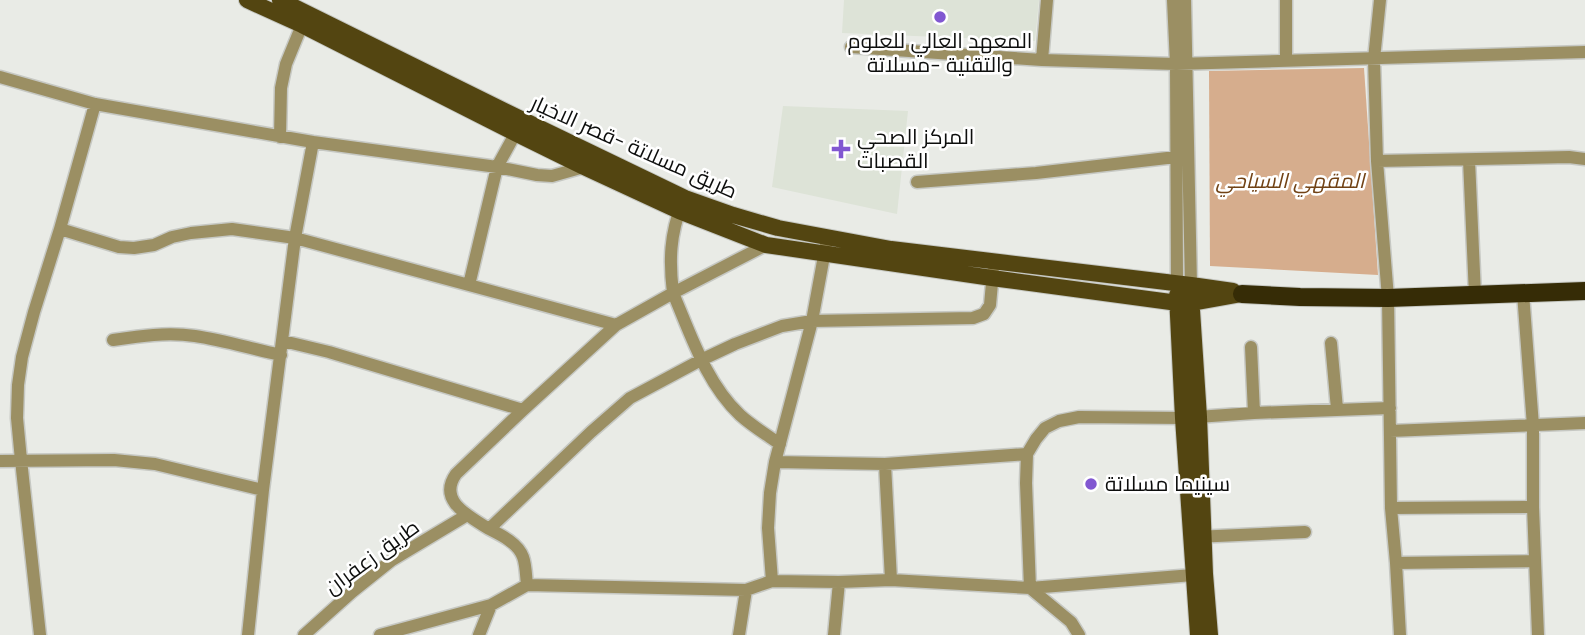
<svg xmlns="http://www.w3.org/2000/svg" width="1585" height="635" viewBox="0 0 1585 635" font-family="Lora,Cairo,serif">
<style>
.built{fill:#dde3d7}
.green{fill:#d6ad8d}
.lines{fill:none;stroke-linecap:round;stroke-linejoin:round}
.minor-casing{stroke:#c6c8c3;stroke-width:15}
.major-casing{stroke:#c6c8c3;stroke-width:18}
.highway-casing{stroke:#c6c8c3;stroke-width:20}
.minor{stroke:#9b8f63;stroke-width:12}
.major{stroke:#534511;stroke-width:16}
.highway{stroke:#362c06;stroke-width:18}
.poi-dot{fill:#8157d1;stroke:#fff;stroke-width:2.5}
.labels{text-anchor:middle;stroke-width:5;stroke-linejoin:round;paint-order:stroke}
.poi-label{font-size:21px;fill:#0d0e0d;stroke:#fff;text-anchor:start}
.street-label{font-size:21px;fill:#0d0e0d;stroke:#fff}
.park-label{font-size:21px;font-style:italic;fill:#714215;stroke:#fff}
</style>
<rect width="100%" height="100%" fill="#e9ebe6"/>
<path class="built" d="M 844,0 L 1039,0 L 1035,41 L 842,33 Z
M 783,106 L 908,111 L 897,214 L 772,187 Z"/>
<path class="green" d="M 1364,68 L 1378,275 L 1210,266 L 1209,71 Z"/>
<g class="lines">
<g class="minor-casing">
<path id="minor" d="M 1173,0 L 1176,64 L 1177,283
M 1185,0 L 1191,285
M 1286,0 L 1286,59
M 1380,0 L 1374,59 L 1377,161 L 1388,298 L 1391,508 L 1396,563 L 1400,635
M 851,47 L 1042,60 L 1176,64 L 1585,52
M 1042,60 L 1047,0
M 0,77 L 95,104 L 313,142 L 497,167 L 537,175 L 552,176 L 584,167
M 520,125 L 497,167 L 469,285 L 616,325
M 280,137 L 281,88 L 286,64 L 302,25
M 1469,160 L 1475,295
M 1377,161 L 1569,157 L 1585,159
M 917,182 L 1036,173 L 1176,157
M 682,204 C 670,234 669,261 673,293 L 766,245
M 60,229 L 119,247 L 134,248 L 154,245 L 172,237 L 191,233 L 232,229 L 295,238 L 469,285
M 1523,293 L 1533,426 L 1533,507 L 1538,635
M 113,340 C 140,336 167,332 195,336 C 223,340 252,349 281,355
M 283,341 L 329,352 L 523,410
M 1331,343 L 1337,409
M 1251,347 L 1254,413
M 1390,431 L 1585,423
M 780,444 C 767,435 752,426 740,415 C 706,383 691,335 673,293 L 616,325 L 523,410 L 456,474 C 437,501 469,516 489,529 L 591,432 L 630,398 L 701,360 L 735,344 L 782,326 L 812,321 L 973,318 L 984,314 L 990,305 L 993,272
M 0,461 L 114,460 L 155,464 L 263,490
M 775,462 L 885,464 L 1027,454
M 885,464 L 891,580
M 1391,508 L 1533,507
M 489,529 C 501,535 518,543 523,557 C 526,565 526,577 527,585
M 1195,537 L 1305,532
M 1396,563 L 1535,561
M 772,581 L 768,528 L 770,493 L 775,462 L 812,321 L 826,245
M 40,635 L 21,460 L 17,418 L 18,385 L 22,357 L 34,312 L 60,229 L 95,104
M 248,635 L 263,490 L 295,238 L 313,142
M 304,635 L 352,592 L 392,560 L 467,515
M 380,635 L 491,605 L 527,585 L 746,590 L 772,581 L 839,582 L 891,580 L 1030,588 L 1193,575
M 479,635 L 491,605
M 739,635 L 746,590
M 834,635 L 839,582
M 1079,635 L 1071,622 L 1030,588 L 1026,483 L 1027,454 L 1036,439 L 1045,428 L 1059,421 L 1079,417 L 1183,418 L 1254,413 L 1390,408"/>
</g>
<g class="major-casing">
<path id="major" d="M 247,0 L 302,25 L 515,133 L 584,167 L 679,211 L 766,245 L 992,278 L 1178,303 L 1192,303 L 1242,294
M 280,0 L 523,120 L 685,198 L 733,215 L 778,228 L 891,249 L 1191,285 L 1233,291
M 1177,295 L 1183,418 L 1198,635
M 1191,295 L 1199,417 L 1205,574 L 1210,635"/>
</g>
<g class="highway-casing">
<path id="highway" d="M 1242,294 L 1300,297 L 1388,298 L 1585,291"/>
</g>
<use href="#minor" class="minor"/>
<use href="#major" class="major"/>
<use href="#highway" class="highway"/>
</g>
<g class="poi-dot">
<circle cx="940" cy="17" r="7"/>
<path d="M837.5 138.5h7v7h7v7h-7v7h-7v-7h-7v-7h7z"/>
<circle cx="1091" cy="484" r="7"/>
</g>
<g class="labels">
<g class="poi-label">
<text x="940" y="48" text-anchor="middle">المعهد العالي للعلوم<tspan x="940" dy="24">والتقنية -مسلاتة</tspan></text>
<text x="857" y="144">المركز الصحي<tspan x="857" dy="24">القصبات</tspan></text>
<text x="1105" y="491">سينيما مسلاتة</text>
</g>
<g class="street-label">
<text transform="translate(634 147) rotate(24)" y="7">طريق مسلاتة -قصر الاخيار</text>
<text transform="translate(372 557) rotate(-36)" y="7">طريق زعفران</text>
</g>
<g class="park-label">
<text x="1290" y="188">المقهي السياحي</text>
</g>
</g>
</svg>
